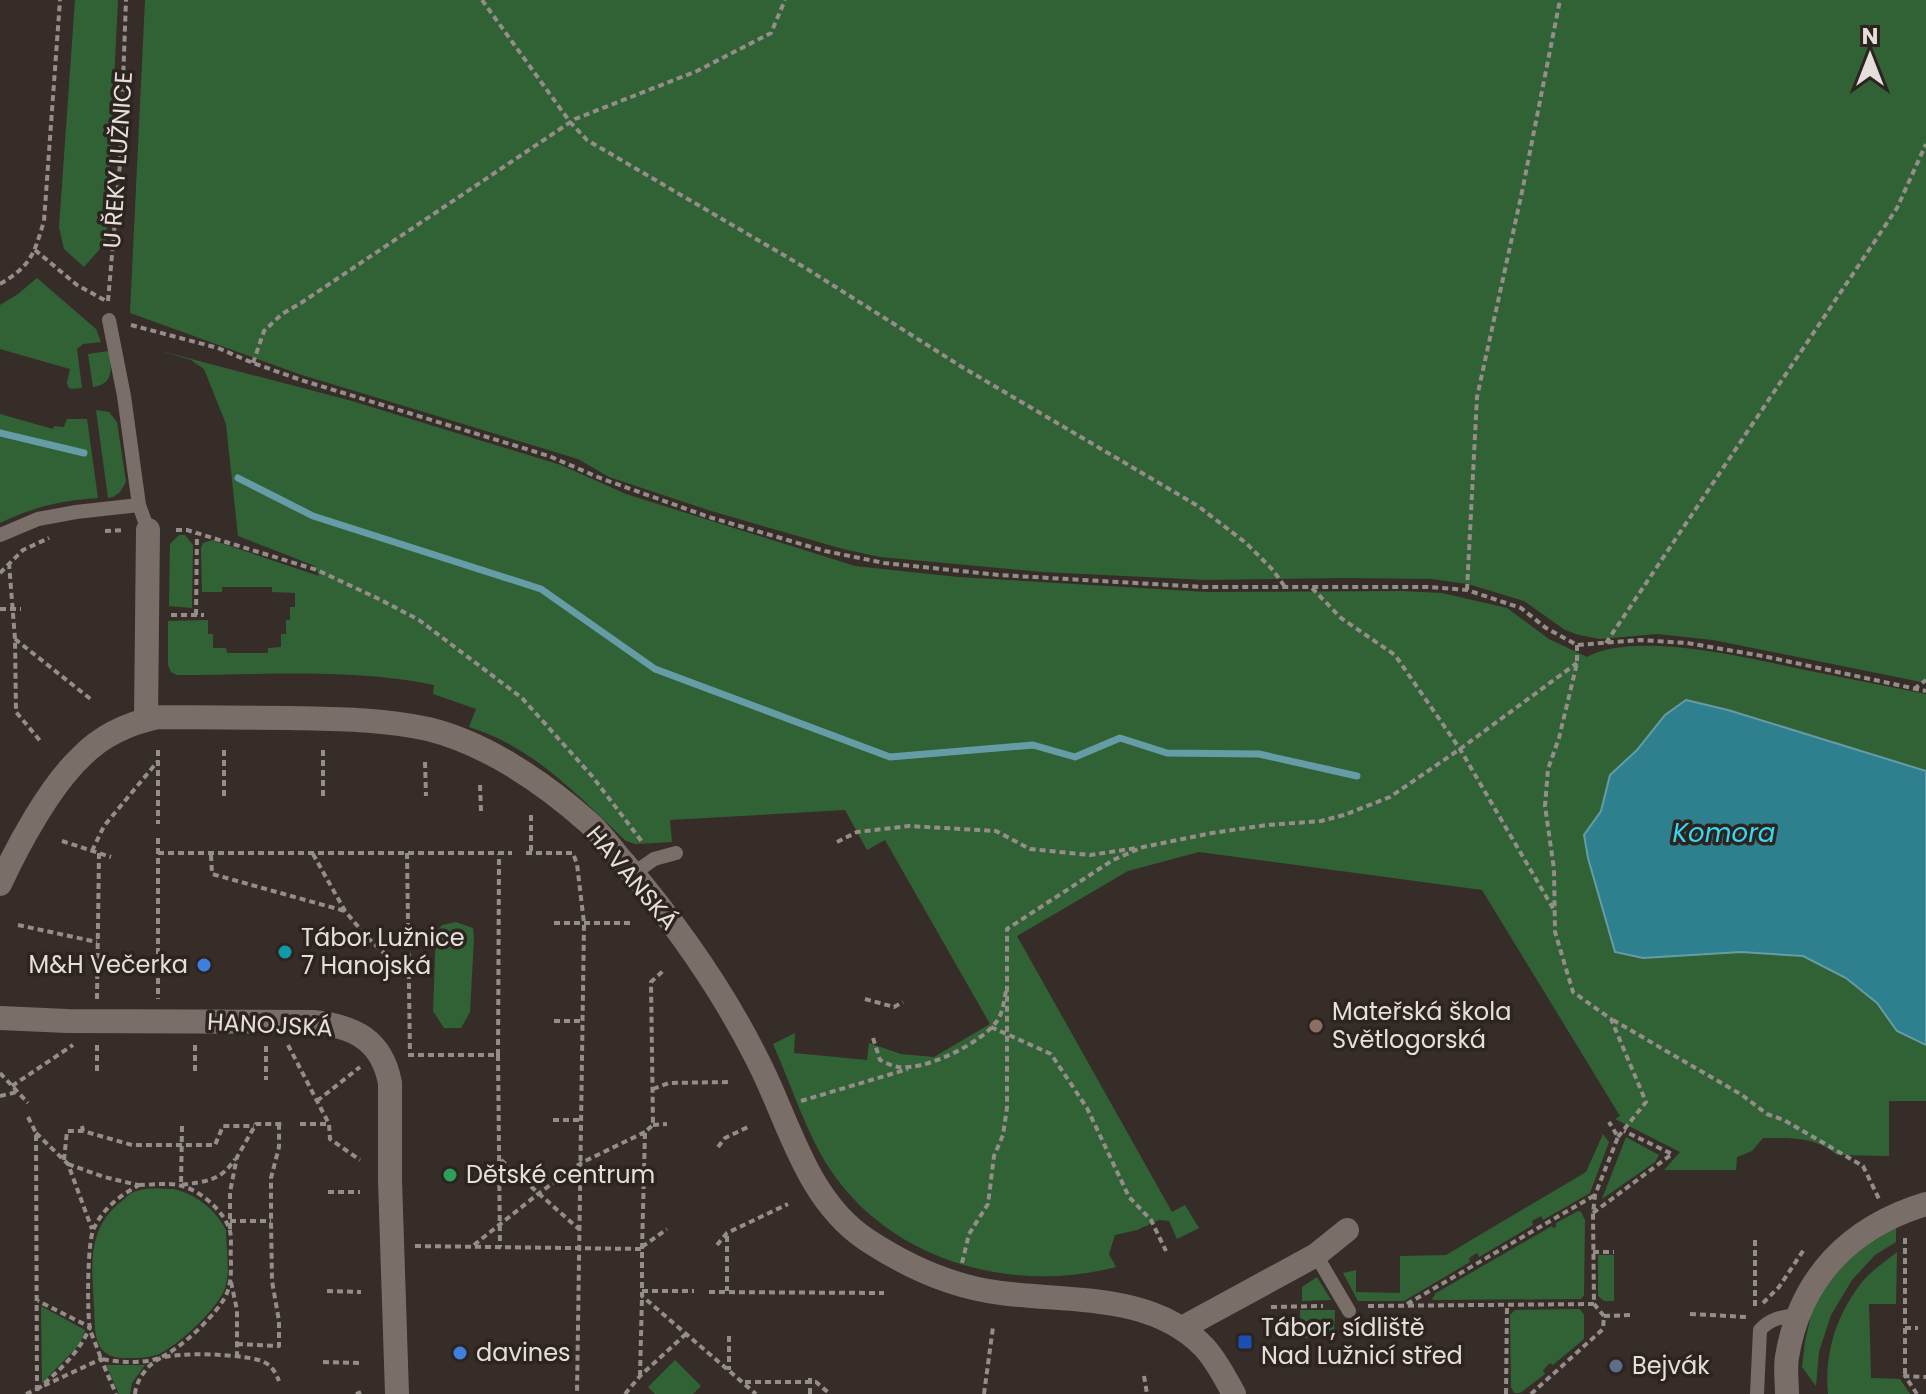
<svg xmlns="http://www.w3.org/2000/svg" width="1926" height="1394" viewBox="0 0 1926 1394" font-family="Poppins,sans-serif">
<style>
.green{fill:#316236}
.water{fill:#2e808e;stroke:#659ca5;stroke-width:2}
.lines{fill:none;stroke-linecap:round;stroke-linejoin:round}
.stream{stroke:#659ca5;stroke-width:7}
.path{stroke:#958d89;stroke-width:4;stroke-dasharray:6 4;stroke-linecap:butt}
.lane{stroke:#7a6e69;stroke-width:14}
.street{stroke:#7a6e69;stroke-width:24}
.culture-dot{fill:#0f9aa8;stroke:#2d231f;stroke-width:3}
.shop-dot{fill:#3f7fe0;stroke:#2d231f;stroke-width:3}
.education-dot{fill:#8d6e63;stroke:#2d231f;stroke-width:3}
.leisure-dot{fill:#2e9e5b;stroke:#2d231f;stroke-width:3}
.transit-dot{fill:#1a4fb4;stroke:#2d231f;stroke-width:3}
.service-dot{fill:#5c6f8a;stroke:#2d231f;stroke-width:3}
.labels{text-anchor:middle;stroke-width:7;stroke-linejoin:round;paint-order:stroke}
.street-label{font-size:24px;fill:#e5dfdc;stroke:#2d231f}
.poi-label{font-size:24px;fill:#e5dfdc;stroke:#2d231f;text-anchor:start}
.water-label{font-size:26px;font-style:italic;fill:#36d8f1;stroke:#2d231f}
</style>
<rect width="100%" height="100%" fill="#372d28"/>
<path class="green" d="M 75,0 L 118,0 L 106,242 L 84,267 L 64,249 L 59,227 Z
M 145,0 L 1926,0 L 1926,683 L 1713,640 L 1657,634 L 1600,639 L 1579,635 L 1565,630 L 1524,601 L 1468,584 L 1431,579 L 1347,578 L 1206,580 L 1043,572 L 880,557 L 843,549 L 711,511 L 609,477 L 578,459 L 299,374 L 130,313 Z
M 37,278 L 96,329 L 101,342 L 83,344 L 77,349 L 82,388 L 71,389 L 68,387 L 67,382 L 70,369 L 0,349 L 0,305 L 18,294 Z
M 157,350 L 352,401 L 561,465 L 626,494 L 855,566 L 958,577 L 1207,592 L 1401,591 L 1442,593 L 1507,608 L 1549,639 L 1587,657 C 1637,630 1751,659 1805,670 C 1845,678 1886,686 1926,694 L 1926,771 L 1728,710 L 1686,700 L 1665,715 L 1637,750 L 1610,775 L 1601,811 L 1584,835 L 1707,954 L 1741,952 L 1803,956 L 1846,978 L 1878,1003 L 1897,1031 L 1926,1045 L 1926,1101 L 1889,1101 L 1889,1156 L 1837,1155 C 1816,1136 1789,1138 1763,1138 L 1752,1151 L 1737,1157 L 1736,1170 L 1664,1170 L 1680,1152 L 1615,1119 L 1620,1116 L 1482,890 L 1199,852 L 1128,871 L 1017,936 L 1172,1212 L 1185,1205 L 1199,1228 L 1177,1239 L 1169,1221 L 1159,1220 L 1137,1230 L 1115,1235 L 1109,1254 L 1116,1267 C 1005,1296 876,1257 819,1151 C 802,1119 788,1078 773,1044 L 795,1033 L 794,1053 L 867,1060 L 869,1043 L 901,1054 L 934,1057 L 990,1024 L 885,840 L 867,850 L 845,810 L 670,820 L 672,842 L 635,844 L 626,841 C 578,796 534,747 469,727 L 476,709 L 433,694 L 434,685 C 354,668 259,675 177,675 L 171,672 L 168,665 L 168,621 L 208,620 L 208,634 L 213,634 L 213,648 L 226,648 L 227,653 L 268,653 L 268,648 L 281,647 L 281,634 L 286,634 L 286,620 L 290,620 L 290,607 L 295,607 L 295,593 L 272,592 L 272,587 L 222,587 L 222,592 L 202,592 L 201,548 L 203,543 L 212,540 L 319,576 L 315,566 L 238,536 L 226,424 L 204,369 L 191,360 Z
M 109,351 C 111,367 115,384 93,387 L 88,354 Z
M 96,410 L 109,412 L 117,422 L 126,482 L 120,492 L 113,497 L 108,498 Z
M 0,414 L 53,429 L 54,426 L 64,427 L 67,419 L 87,419 L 98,498 C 58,501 37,506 0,523 Z
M 179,535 L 185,535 L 193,545 L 192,608 L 169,606 L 170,544 Z
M 456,922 L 473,928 L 474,938 L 470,1012 L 461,1028 L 444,1028 L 433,1011 L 436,932 L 442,925 Z
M 1603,1134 L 1609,1142 L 1590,1193 L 1543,1220 L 1541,1216 L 1532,1221 L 1533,1225 L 1479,1257 L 1477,1253 L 1469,1258 L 1470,1262 L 1404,1301 L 1358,1301 L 1343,1273 L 1356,1270 L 1356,1292 L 1400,1293 L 1400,1256 L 1446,1255 L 1586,1172 Z
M 1626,1137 L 1659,1155 L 1655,1162 L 1602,1199 Z
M 173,1189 C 196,1194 215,1209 226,1230 C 226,1245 230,1270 226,1285 C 221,1306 179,1345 159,1354 C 150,1358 139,1358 129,1358 C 121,1358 113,1358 106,1353 C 93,1344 95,1321 94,1307 C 92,1267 86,1228 122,1201 C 126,1197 131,1192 137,1191 C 147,1187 162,1189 173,1189 Z
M 1578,1211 L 1581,1212 L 1585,1220 L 1584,1295 L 1581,1299 L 1434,1300 L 1432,1299 L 1436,1293 L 1552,1226 L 1553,1228 L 1556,1227 L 1556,1223 Z
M 1896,1223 L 1896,1242 L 1875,1255 L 1852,1280 L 1831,1315 L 1819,1352 L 1816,1386 L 1802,1367 L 1805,1342 L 1813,1306 L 1831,1277 L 1852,1252 Z
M 1897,1252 L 1896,1304 L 1869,1304 L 1871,1378 L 1900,1379 L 1910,1394 L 1828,1394 C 1824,1353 1837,1313 1863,1281 C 1872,1270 1886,1261 1897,1252 Z
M 1598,1255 L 1614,1255 L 1614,1301 L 1604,1301 L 1598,1296 Z
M 1317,1277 L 1331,1300 L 1302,1301 L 1302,1287 Z
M 41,1306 L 85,1330 L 80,1344 L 42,1383 Z
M 1580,1309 L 1584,1315 L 1584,1339 L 1553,1365 L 1550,1363 L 1543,1370 L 1545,1374 L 1520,1393 L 1514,1393 L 1511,1387 L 1510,1315 L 1515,1310 Z
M 1300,1310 L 1335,1310 L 1334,1338 L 1301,1338 Z
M 675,1360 L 701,1386 L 693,1394 L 655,1394 L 648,1387 Z
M 106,1365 L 145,1365 L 132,1383 L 130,1394 L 119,1394 Z"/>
<path class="water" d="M 1686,700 L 1728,710 L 1926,771 L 1926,1045 L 1897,1031 L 1877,1003 L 1846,978 L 1803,956 L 1741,952 L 1643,958 L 1615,952 L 1588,858 L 1584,835 L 1601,811 L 1610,775 L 1637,750 L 1665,715 Z"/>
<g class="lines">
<path class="stream" d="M 0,433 L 84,453
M 238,478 L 313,516 L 541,589 L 655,669 L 890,757 L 1033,745 L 1075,757 L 1120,738 L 1167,753 L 1259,754 L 1357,776"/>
<path class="path" d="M 482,0 L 570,122 L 587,140 L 804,267 L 962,367 L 1198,506 L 1246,543 L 1273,570 L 1285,587
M 35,250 L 77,285 L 108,302
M 0,284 C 31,266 34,254 44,221 L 60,0
M 108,301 L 120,163 L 126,0
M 131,325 L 218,348 L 253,363 L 301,380 L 549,456 L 600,478 L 709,517 L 825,551 L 884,563 L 999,575 L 1204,587 L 1428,587 L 1467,590 L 1521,608 L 1546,628 L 1577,645 L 1640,640 L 1687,643 L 1763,656 L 1926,691
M 253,363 L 264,331 L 282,314 L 301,303 L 575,119 L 697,71 L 771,33 L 785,0
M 176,530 L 187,530 L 317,570 L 379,599 L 419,620 L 522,698 L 592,776 L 643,843
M 105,531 L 124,530
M 9,563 L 15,639 L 16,712 L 42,743
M 0,573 L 23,550 L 49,538
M 1312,588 L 1341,618 L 1395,655 L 1460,749 L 1554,910
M 1467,590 L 1477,397 L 1522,192 L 1560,0
M 0,609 L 21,609
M 171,615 L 204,615
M 196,615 L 197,533
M 15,639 L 93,701
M 1606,643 L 1897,208 L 1926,144
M 1577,645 L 1577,663 L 1559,738 L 1548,769 L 1545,806 L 1554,869 L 1555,932 L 1573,992 L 1611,1019 L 1646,1102 L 1618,1137
M 1914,689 L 1926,680
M 158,750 L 158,824
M 224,750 L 224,796
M 323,750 L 323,796
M 425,762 L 426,796
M 480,785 L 481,811
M 531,815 L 531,853
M 158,838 L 158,999
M 62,841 L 111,857
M 837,842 L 857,832 L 909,826 L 996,831 L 1030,849 L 1090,855 L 1137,848
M 92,851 L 104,826 L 158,761
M 158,853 L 512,853
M 407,853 L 410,1054
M 526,853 L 573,853 L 577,864 L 584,923 L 577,1394
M 313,854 L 345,911 L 366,936 L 409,977
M 211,855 L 212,874 L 345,911
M 554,923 L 632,923
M 18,925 L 97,942
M 97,999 L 99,853
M 865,999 L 894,1007 L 903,1002
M 1613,1020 L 1742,1095 L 1767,1114 L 1784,1120 L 1863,1166 L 1879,1199
M 554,1021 L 583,1021
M 991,1027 L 1051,1054 L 1087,1108 L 1129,1197 L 1151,1220 L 1166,1251
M 873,1038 L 880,1060 C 886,1063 892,1066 898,1067 C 925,1071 982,1043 997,1021 C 1003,1013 1004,1000 1006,991
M 97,1045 L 97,1075
M 195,1045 L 195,1075
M 288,1045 L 329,1124 L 330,1139 L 360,1160
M 266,1046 L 266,1080
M 408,1055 L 498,1055 L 500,1247
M 498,1055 L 499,854
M 0,1073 L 28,1103
M 12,1086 L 73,1045
M 653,1089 L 669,1083 L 730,1082
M 0,1096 L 17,1092
M 317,1101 L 360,1067
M 801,1101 L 908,1069
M 28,1117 L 36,1133 L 37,1394
M 553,1120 L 581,1120
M 300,1124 L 329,1124
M 653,1125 L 667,1124
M 82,1126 L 83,1131 L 132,1145 L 215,1145 L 223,1126 L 254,1126
M 182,1126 L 181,1185 C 206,1181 220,1182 235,1159
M 36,1133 L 68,1164 L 92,1229
M 718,1147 L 725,1138 L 750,1126
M 64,1160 L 67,1131 L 83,1131
M 501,1160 L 580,1230
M 68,1164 L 104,1177 L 138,1185
M 139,1185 C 152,1185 170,1182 182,1186 C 201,1191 225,1212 230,1231 C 232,1240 230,1253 231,1262 C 231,1273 231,1283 227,1293 C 220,1312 176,1354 156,1359 C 138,1364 119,1362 101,1359 C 98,1349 93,1339 90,1329 C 87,1314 87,1241 94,1228 C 104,1207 120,1196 139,1185 Z
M 328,1192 L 360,1192
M 1593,1213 L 1672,1154 L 1624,1131
M 230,1221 L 271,1221
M 230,1229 L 230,1192 L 237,1157 L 256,1124 L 285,1124
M 727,1236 L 727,1291
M 1905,1238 L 1905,1376
M 1755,1240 L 1755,1310
M 474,1245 L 538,1194 L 581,1163 L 645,1132
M 717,1245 L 727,1233 L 788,1204
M 415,1246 L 642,1249 L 642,1296 L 756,1394
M 642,1247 L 667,1229
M 642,1249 L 645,1132 L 653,1125 L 651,982 L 664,970
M 1593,1252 L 1614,1252
M 962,1263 L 969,1234 L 988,1204 L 994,1156 L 1003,1135 L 1007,1108 L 1007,929 L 1113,860 L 1143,847 L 1212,833 L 1267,825 L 1321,821 L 1344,815 L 1390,797 L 1460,749 L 1577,663
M 231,1282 L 237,1310 L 237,1356
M 327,1291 L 361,1292
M 642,1291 L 694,1291
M 709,1292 L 884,1293
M 1763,1303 L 1779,1287 L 1805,1248
M 1407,1304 L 1595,1195
M 1368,1306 L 1594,1304
M 1271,1307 L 1323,1306
M 1690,1314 L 1747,1317
M 1604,1316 L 1632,1315
M 1905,1328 L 1918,1328
M 729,1336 L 729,1370
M 237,1344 L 279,1346 L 279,1321 L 272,1281 L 271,1221 L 271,1178 L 279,1147 L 279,1124
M 323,1362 L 361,1363
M 640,1376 L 642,1296
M 1144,1376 L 1147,1394
M 810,1378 L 810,1394
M 745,1382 L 816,1382 L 830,1394
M 37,1390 C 59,1370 78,1355 90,1327 L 38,1301
M 26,1394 L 101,1359 L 116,1394
M 135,1394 C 136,1381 147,1365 159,1359 C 174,1351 249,1354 264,1362 C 272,1366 276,1373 279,1381
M 356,1394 L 361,1392
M 625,1394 L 640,1376 L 687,1333
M 984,1394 L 993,1327
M 1506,1394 L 1507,1304
M 1531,1394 L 1603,1329 L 1604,1316 L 1594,1304 L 1593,1214 L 1595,1195 L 1618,1137 L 1609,1122
M 1917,1394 L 1905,1376 L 1926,1377"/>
<path class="lane" d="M 109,320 L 124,396 L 139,505 L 148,530
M 0,535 L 38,519 L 76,512 L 139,505
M 633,874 L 654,859 L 676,853
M 1316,1255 L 1349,1311
M 1757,1394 L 1760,1330 C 1771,1318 1782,1317 1797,1315"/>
<path class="street" d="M 146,719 L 148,530
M 0,884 C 18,845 50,786 81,757 C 101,736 130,723 158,717 C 202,717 246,718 290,718 C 336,719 382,719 428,729 C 486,743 544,783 588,822 C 602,834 613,851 625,864 C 676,924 722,989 757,1059 C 789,1120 805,1199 867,1240 C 908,1267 952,1287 1001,1293 C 1070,1302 1152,1293 1204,1347 C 1217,1361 1225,1378 1234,1394
M 0,1018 L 67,1021 L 313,1022 C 354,1026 382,1040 390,1083 L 390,1180 L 397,1394
M 1182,1328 L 1316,1255 L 1347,1230
M 1787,1394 C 1787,1382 1785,1369 1787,1357 C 1800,1278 1850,1227 1926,1204"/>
</g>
<circle class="culture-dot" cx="285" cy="952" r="8"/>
<g class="shop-dot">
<circle cx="204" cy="965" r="8"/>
<circle cx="460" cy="1353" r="8"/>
</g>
<circle class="education-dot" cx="1316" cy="1026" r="8"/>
<circle class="leisure-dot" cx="450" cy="1175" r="8"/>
<rect class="transit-dot" x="1237" y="1334" width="16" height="16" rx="4"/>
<circle class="service-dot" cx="1616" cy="1366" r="8"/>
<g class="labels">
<g class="street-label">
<text transform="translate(118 160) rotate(-86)" y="8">U ŘEKY LUŽNICE</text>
<text transform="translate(632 878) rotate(50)" y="8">HAVANSKÁ</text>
<text transform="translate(270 1025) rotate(3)" y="8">HANOJSKÁ</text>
</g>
<g class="poi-label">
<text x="301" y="946">Tábor Lužnice<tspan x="301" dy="28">7 Hanojská</tspan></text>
<text x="188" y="973" text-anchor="end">M&amp;H Večerka</text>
<text x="1332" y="1020">Mateřská škola<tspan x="1332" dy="28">Světlogorská</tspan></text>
<text x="466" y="1183">Dětské centrum</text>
<text x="1261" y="1336">Tábor, sídliště<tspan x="1261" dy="28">Nad Lužnicí střed</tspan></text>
<text x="476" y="1361">davines</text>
<text x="1632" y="1374">Bejvák</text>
</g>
<g class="water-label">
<text x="1724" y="842">Komora</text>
</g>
</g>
<g transform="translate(1870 56)" stroke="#2d231f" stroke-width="6" paint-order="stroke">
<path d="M0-6L14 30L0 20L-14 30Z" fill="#e5dfdc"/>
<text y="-12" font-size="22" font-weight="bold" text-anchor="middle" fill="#e5dfdc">N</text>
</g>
</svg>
